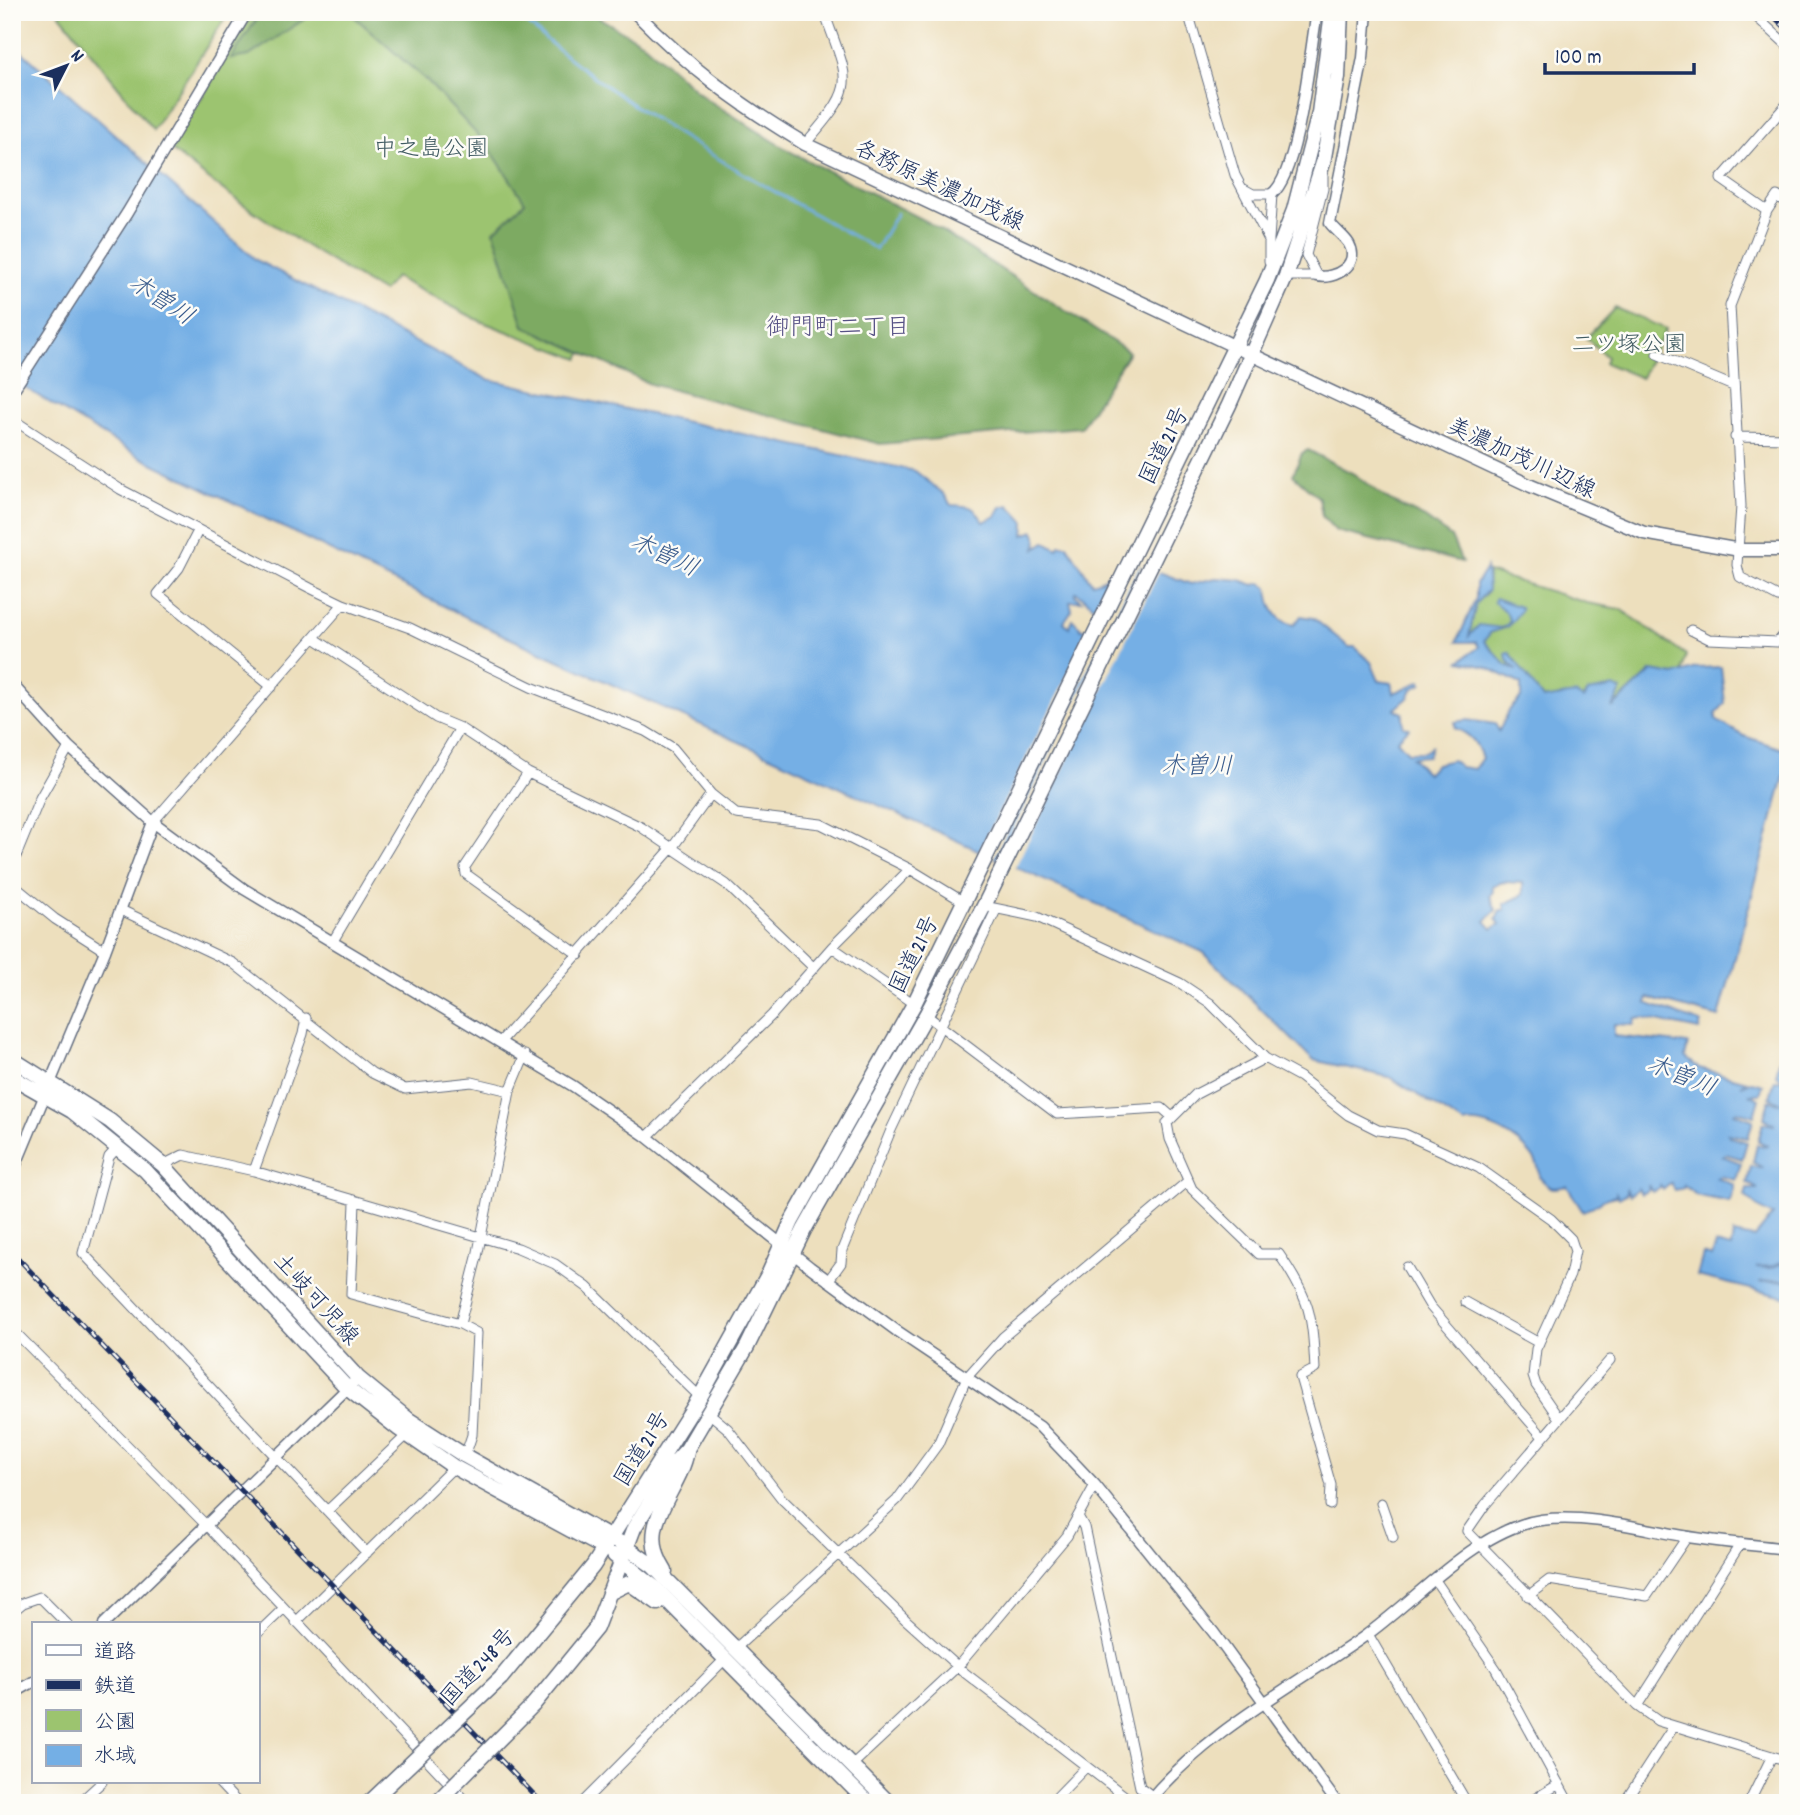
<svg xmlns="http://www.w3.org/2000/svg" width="1800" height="1815" viewBox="0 0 1800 1815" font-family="Dekko,'Klee One',sans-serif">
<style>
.green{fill:#9cc46f;stroke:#5c7a66;stroke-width:2}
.forest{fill:#7daa62;stroke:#4c6c60;stroke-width:2}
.water{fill:#74afe5;stroke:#486fa2;stroke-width:2;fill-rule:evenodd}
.pier{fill:#eddfbd}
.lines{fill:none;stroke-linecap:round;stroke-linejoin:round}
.stream{stroke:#74afe5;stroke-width:2.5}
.minor-casing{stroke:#646d7f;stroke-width:11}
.tertiary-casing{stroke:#646d7f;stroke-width:13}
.secondary-casing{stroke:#646d7f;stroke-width:15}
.primary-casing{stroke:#646d7f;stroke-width:17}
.trunk-casing{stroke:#646d7f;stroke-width:17}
.minor{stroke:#fff;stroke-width:9}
.tertiary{stroke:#fff;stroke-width:10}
.secondary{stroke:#fff;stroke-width:12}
.primary{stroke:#fff;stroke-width:14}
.trunk{stroke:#fff;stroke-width:14}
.rail-casing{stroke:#1b2f5e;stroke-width:5}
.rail{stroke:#fdfcf7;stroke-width:2.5;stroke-dasharray:8;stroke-linecap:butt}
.trunk-bridge-casing{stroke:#646d7f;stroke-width:17;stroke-linecap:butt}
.trunk-bridge{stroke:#fff;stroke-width:14}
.labels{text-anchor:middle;stroke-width:5;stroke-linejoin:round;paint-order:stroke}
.park-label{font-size:23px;fill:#425c63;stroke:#fdfcf7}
.street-label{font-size:23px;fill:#1b2f5e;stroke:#fdfcf7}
.water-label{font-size:24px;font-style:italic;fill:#3a5c8d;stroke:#fdfcf7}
.neighbourhood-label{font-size:24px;fill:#575286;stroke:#fdfcf7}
</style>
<rect width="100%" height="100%" fill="#fdfcf7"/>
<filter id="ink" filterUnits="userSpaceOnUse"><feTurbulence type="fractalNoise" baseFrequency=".0143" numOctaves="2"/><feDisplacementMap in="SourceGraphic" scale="14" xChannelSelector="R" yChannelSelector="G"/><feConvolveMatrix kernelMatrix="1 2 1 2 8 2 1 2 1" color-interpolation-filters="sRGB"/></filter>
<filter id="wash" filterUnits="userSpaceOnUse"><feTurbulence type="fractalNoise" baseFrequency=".00686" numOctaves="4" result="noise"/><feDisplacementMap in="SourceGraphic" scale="28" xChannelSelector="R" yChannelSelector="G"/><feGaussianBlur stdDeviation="1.57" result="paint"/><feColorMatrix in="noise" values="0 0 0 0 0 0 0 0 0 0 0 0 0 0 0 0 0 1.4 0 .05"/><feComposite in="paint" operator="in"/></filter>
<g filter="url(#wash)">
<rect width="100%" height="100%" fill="#eddfbd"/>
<path class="green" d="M 58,12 L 229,12 L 153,130 Z
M 254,12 L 480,12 L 600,318 L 579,359 L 480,321 L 395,277 L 383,292 C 308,249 237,204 170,149 Z
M 1615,308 L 1666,329 L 1641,378 L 1605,363 L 1607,357 L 1586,338 Z
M 1488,572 L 1587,603 L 1620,609 L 1686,655 L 1682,673 L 1674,675 L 1652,671 L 1611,708 L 1621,690 L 1586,694 L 1584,699 C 1572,691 1557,698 1543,699 L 1510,653 L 1517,670 L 1506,665 L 1484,641 L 1490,633 L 1508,627 L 1510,622 L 1504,627 L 1469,636 L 1476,603 L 1487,592 Z"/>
<path class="forest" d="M 261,12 L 315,12 L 249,56 L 231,59 Z
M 349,12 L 589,12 L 643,43 L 705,98 L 791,152 L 931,224 L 1129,352 L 1081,427 L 880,444 L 650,384 L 524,326 L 494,231 L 525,202 L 488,146 L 429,83 Z
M 1308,450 L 1354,474 L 1390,501 L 1425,518 L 1451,537 L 1462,562 L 1336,531 L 1322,516 L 1319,498 L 1293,475 L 1302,453 Z"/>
<path class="water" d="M 12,43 L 256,260 L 487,379 L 915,471 L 944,494 L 951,505 C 973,506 972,505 984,522 L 996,516 L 1001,507 L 1009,505 L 1025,522 L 1024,535 L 1034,531 L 1038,540 L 1036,548 L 1045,542 L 1058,549 L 1060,545 L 1067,545 L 1092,583 L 1104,579 L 1111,572 L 1143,566 L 1191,584 L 1216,578 L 1240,580 L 1254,585 L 1261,583 L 1268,588 C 1269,604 1275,622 1294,625 L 1301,616 L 1313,618 L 1349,647 L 1355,647 L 1371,662 L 1379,681 L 1391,683 L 1394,693 L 1421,681 L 1422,684 L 1412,689 L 1408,698 L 1395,709 L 1403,713 L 1403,726 L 1409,728 L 1397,740 L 1408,752 L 1425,752 L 1432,745 L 1428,756 L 1412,757 L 1427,774 L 1436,764 L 1453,760 L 1460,767 L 1474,769 L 1482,758 C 1476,741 1471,735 1455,728 L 1455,722 L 1466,720 L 1495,724 L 1499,731 L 1510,709 L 1521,698 L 1521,684 L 1486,667 L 1460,661 L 1479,647 L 1476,642 L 1457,642 L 1476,598 L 1476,584 L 1486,568 L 1488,590 L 1476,603 L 1469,636 L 1479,625 L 1502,628 L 1510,622 L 1506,612 L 1494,602 L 1495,598 L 1520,607 L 1521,610 L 1508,627 L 1491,632 L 1484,641 L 1506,665 L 1517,670 L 1507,660 L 1506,653 L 1510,653 L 1543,699 L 1575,694 L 1584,699 L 1588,692 L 1614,687 L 1621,691 L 1612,708 L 1652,671 L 1674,675 L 1696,668 L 1721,667 L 1725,703 L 1716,714 L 1716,720 L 1744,736 L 1788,751 L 1788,762 L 1719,1017 L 1648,998 L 1646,1003 L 1701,1023 L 1699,1030 L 1643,1018 L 1635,1019 L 1634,1025 L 1614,1024 L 1614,1036 L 1688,1044 L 1685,1057 L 1699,1068 L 1747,1081 L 1741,1085 L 1752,1082 L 1763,1085 L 1760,1094 L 1749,1094 L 1759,1099 L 1754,1116 L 1737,1111 L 1734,1113 L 1753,1120 L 1748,1138 L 1728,1134 L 1730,1137 L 1747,1142 L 1742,1159 L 1726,1154 L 1723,1156 L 1741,1163 L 1736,1180 L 1720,1176 L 1717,1178 L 1735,1185 L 1730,1202 L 1695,1195 L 1684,1185 L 1684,1188 L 1675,1190 L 1671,1183 L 1663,1190 L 1660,1184 L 1660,1188 L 1652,1192 L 1648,1185 L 1649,1190 L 1641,1194 L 1638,1188 L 1630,1195 L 1626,1189 L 1626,1194 L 1619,1198 L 1616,1193 L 1616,1196 L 1607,1198 L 1583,1212 L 1567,1186 C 1551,1189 1553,1191 1539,1177 C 1543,1150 1488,1116 1464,1124 L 1389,1077 L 1313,1060 L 1203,952 L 505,636 L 140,457 L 12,380 ZM 1076,592 L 1100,611 L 1089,630 L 1082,629 L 1072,619 L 1069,627 L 1064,622 L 1072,610 L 1070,601 L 1081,601 L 1075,595 ZM 1503,882 L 1523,883 L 1523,895 L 1504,904 L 1505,910 L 1500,910 L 1496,919 L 1500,924 L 1492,929 L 1485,921 L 1496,910 L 1490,896 L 1493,891 L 1492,886 Z
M 1780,1058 L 1788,1060 L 1788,1259 L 1774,1266 L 1756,1267 L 1770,1268 L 1788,1261 L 1788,1280 L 1759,1282 L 1788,1281 L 1788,1298 L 1697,1276 L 1703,1254 L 1712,1257 L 1716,1244 L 1731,1248 L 1733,1234 L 1754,1238 L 1773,1215 C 1765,1215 1752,1202 1745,1196 L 1747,1189 L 1758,1189 L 1747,1183 L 1751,1166 L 1763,1168 L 1753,1162 L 1757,1145 L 1769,1146 L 1758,1141 L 1763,1123 L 1775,1125 L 1764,1118 L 1769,1101 L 1781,1103 L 1770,1097 L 1775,1080 L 1786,1081 L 1776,1075 Z"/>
<path class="pier" d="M 1143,563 L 1160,570 L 1014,870 L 997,862 Z
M 1140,564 L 993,860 L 978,854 L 1097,616 L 1117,568 Z"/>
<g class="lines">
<path class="stream" d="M 515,12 C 619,109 753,179 876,249 L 897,213"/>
</g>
</g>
<g filter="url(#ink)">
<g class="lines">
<g class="minor-casing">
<path id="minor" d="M 1188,12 L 1235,175 L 1269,240 L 1269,261
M 1751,12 L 1788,46
M 1788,103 L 1721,179 L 1767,211 L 1730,306 L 1741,506 L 1737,565 L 1740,577 L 1778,597 L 1788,598
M 805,144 C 858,83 850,85 824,12
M 1244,189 L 1253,194 L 1272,194 L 1269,240
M 1767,211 L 1777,196 L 1788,203
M 1286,276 L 1317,276
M 1317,276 L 1306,255 L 1323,189 L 1323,176
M 1657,354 L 1733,386
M 12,419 L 120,489 L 310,588 L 343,604 L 410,628 L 531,687 L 645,731 L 673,748 L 711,794 L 736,814 L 821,824 L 910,869 L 964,902
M 1735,437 L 1788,438
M 198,531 L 179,568 L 158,594 L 272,687
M 1691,630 L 1709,639 L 1778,642 L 1788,629
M 314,638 L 436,718 L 460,728 L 528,773 L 641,827 L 672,848 L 726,884 L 814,968
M 528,773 L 465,867 L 466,874 L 579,955
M 153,822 L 343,604
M 12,866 L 40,798 L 69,747
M 12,884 L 55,919 L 105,951
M 984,906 L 1037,917 L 1180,983 L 1210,1003 L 1265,1058 L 1300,1077 L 1348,1115 L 1378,1130 L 1405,1134 L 1479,1168 L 1551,1219 L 1571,1239 L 1575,1251 L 1570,1275 L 1536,1349 L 1533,1376 L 1536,1385 L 1558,1417
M 121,910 L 233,963 L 372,1073 L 405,1089 L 472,1082 L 510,1091
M 333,941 L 460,728
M 832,947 L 914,1004
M 926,1015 L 1057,1114 L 1162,1108 L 1171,1116
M 501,1041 L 672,848 L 711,794
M 1265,1058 L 1196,1094 L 1167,1123 L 1170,1139 L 1192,1189 L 1259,1254 L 1279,1254 C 1311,1301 1312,1314 1315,1369 L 1300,1377 L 1331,1485 L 1330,1505
M 647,1137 L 772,1015 L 832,947 L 910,869
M 118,1147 L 109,1157 L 83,1253 L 367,1553
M 163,1165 L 183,1155 L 254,1171 L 518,1248 L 555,1264 L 587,1287 L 700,1397
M 254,1171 L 303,1034 L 306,1018
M 355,1203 L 351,1294 L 460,1324 L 477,1333 L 472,1435 L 465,1456
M 1407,1267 L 1430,1306 L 1543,1437
M 828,1281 L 841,1263 L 842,1250 L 891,1130 L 996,910
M 1465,1302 L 1539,1343
M 460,1324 L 477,1257 L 510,1091 L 525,1055
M 12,1329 L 206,1525 L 468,1803
M 1610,1360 L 1485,1505 L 1467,1531 L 1637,1706 L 1658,1721 L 1788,1761
M 709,1413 L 728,1429 L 782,1499 L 906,1620 L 965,1673 L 1134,1803
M 1381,1503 L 1393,1537
M 327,1511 L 407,1435
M 1079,1518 L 1084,1527 L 1140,1787 L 1152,1796
M 1435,1580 L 1496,1669 L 1569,1803
M 1528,1596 L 1549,1580 L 1647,1596 L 1687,1537
M 12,1612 L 23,1603 L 40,1597 L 67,1624
M 296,1622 L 454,1467
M 257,1634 L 284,1608
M 1368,1634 L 1467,1803
M 736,1648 L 897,1500 L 938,1444 L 967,1377 L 1003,1337 L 1188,1181
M 1637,1706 L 1741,1543
M 852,1765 L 958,1666 L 1067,1536 L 1095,1485
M 218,1782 L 238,1803
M 12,1798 L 17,1803
M 79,1803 L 102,1782
M 582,1803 L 726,1658
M 1051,1803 L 1086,1767
M 1528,1803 L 1559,1784
M 1624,1803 L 1674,1726
M 1749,1803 L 1772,1756"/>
</g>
<g class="tertiary-casing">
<path id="tertiary" d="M 1272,194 C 1299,173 1310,50 1317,12
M 1317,276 C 1334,280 1361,265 1349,244 C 1345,237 1335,230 1330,223 L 1363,58 L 1367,12
M 12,392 L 127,213 L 247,12
M 12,684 L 69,747 L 153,822 L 244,889 L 573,1086 L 647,1137 L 810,1267 L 897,1331 L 1040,1427 L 1095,1485 L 1214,1633 L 1337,1803
M 12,1174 L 105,951 L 153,822
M 104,1624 L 358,1378
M 12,1694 L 33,1682
M 1147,1803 C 1205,1732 1291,1688 1365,1636 C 1416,1600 1477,1529 1541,1520 C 1588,1514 1637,1528 1683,1536 C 1717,1542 1753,1545 1788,1549"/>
</g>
<g class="secondary-casing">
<path id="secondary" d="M 635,12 C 691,69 737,103 805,144 L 1531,486 L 1644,533 L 1740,550 L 1788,550"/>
</g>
<g class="primary-casing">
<path id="primary" d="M 12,1059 L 110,1121 L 163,1165 L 358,1378 L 409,1420 L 465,1456 L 611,1538
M 12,1077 L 72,1111 L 145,1170 L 347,1388 L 399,1429 L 454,1467 L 604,1548"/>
</g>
<g class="trunk-casing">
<path id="trunk" d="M 619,1542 L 653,1566 L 889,1803
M 614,1555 L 654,1587 L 868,1803
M 665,1571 C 634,1524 679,1494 687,1451
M 609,1593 L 629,1583 L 658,1603
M 501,1678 L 593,1566 L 700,1397 L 769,1273 L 792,1221 L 914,1004 L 1267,280 L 1294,210 L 1319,113 L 1332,12
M 533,1705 L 596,1628 L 634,1528 L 675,1462 L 687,1449 L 747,1347 L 804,1230 L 926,1015 L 984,906 L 1229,405 L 1286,276 L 1323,163 L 1338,77 L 1341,12"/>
</g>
<use href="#minor" class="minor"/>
<use href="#tertiary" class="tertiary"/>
<use href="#secondary" class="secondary"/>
<use href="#primary" class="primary"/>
<use href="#trunk" class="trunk"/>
<g class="rail-casing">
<path id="rail" d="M 1769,12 L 1788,30
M 12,1252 L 542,1803"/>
</g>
<use href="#rail" class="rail"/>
<g class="trunk-bridge-casing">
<path id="trunk-bridge" d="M 369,1803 L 501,1678
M 436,1803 L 533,1705"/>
</g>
<use href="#trunk-bridge" class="trunk-bridge"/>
</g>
</g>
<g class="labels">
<g class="park-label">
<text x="431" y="155">中之島公園</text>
<text x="1629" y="351">二ツ塚公園</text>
</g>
<g class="street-label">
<text transform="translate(940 184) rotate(25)" y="8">各務原美濃加茂線</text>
<text transform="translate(1163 445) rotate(-64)" y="8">国道21号</text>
<text transform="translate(1522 457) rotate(25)" y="8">美濃加茂川辺線</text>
<text transform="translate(913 954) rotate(-64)" y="8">国道21号</text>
<text transform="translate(317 1298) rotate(48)" y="8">土岐可児線</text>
<text transform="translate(641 1448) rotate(-58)" y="8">国道21号</text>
<text transform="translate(477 1666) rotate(-47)" y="8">国道248号</text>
</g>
<g class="water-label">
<text transform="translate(162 299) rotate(33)" y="8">木曽川</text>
<text transform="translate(665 554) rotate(25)" y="8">木曽川</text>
<text x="1197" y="773">木曽川</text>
<text transform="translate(1682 1075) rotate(22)" y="8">木曽川</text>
</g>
<g class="neighbourhood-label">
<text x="838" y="334">御門町二丁目</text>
</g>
</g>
<rect width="1800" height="1815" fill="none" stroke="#fdfcf7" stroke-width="42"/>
<rect x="32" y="1622" width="228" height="161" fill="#fdfcf7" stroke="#a3aaba" stroke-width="2"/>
<rect x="46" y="1645" width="35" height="10" fill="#ffffff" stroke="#a3aaba" stroke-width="2"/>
<text x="94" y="1658" font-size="21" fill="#1b2f5e">道路</text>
<rect x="46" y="1680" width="35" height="10" fill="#1b2f5e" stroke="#a3aaba" stroke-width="2"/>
<text x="94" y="1692" font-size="21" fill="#1b2f5e">鉄道</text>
<rect x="46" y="1710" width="35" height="21" fill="#9cc46f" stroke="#a3aaba" stroke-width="2"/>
<text x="94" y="1728" font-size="21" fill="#1b2f5e">公園</text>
<rect x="46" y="1745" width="35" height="21" fill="#74afe5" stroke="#a3aaba" stroke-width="2"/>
<text x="94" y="1762" font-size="21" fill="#1b2f5e">水域</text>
<g transform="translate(66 66) rotate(48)" stroke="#fdfcf7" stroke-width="5" paint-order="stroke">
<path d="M0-5L12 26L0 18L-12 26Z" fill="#1b2f5e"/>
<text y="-10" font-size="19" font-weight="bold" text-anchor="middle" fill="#1b2f5e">N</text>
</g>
<path d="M1545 63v10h149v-10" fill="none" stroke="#1b2f5e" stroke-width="3.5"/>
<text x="1555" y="63" font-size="21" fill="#1b2f5e" stroke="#fdfcf7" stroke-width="5" paint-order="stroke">100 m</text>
</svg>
